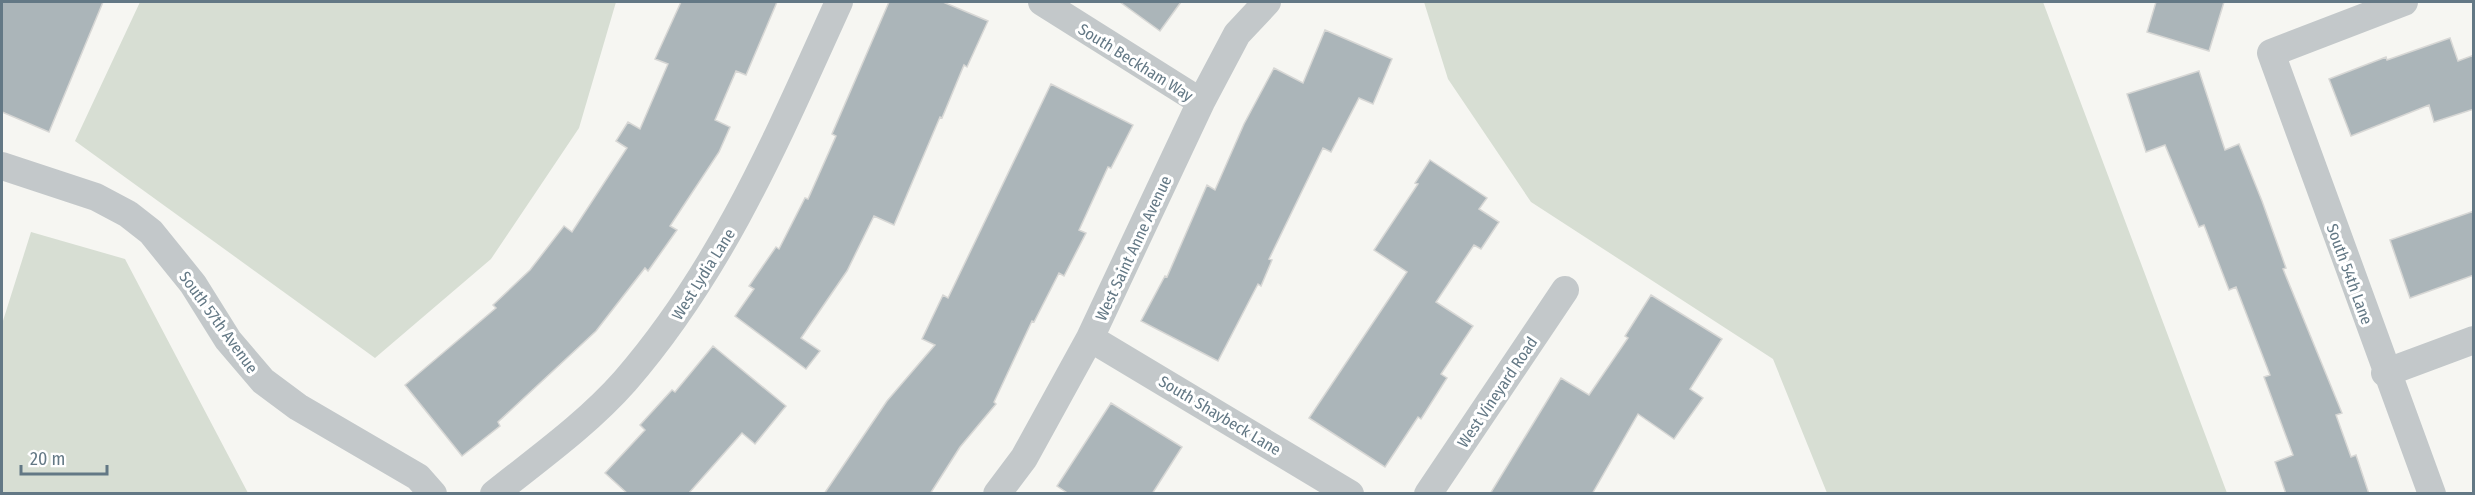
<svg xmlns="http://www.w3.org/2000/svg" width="2475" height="495" viewBox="0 0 2475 495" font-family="'Fira Sans Condensed',sans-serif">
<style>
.green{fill:#d7ded3}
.building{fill:#abb5b9;stroke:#d7d7d5;stroke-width:1.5}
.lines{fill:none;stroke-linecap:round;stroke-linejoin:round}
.minor{stroke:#c3c8ca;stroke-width:28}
.labels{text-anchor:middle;stroke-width:6;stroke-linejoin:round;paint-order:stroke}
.street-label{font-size:16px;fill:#637885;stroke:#fff}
</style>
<rect width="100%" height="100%" fill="#f6f6f2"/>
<path class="green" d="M 140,2 L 616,2 L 579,128 L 491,259 L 375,358 L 75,141 Z
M 1424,2 L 2043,2 L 2227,493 L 1827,493 L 1773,359 L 1531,202 L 1448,79 Z
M 31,232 L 125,259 L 248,493 L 2,493 L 2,324 Z"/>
<path class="building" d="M 2,2 L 103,2 L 49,132 L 2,112 Z
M 681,2 L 777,2 L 746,75 L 736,71 L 715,120 L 730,127 L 719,152 L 670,226 L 677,230 L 648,271 L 645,268 L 596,331 L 498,422 L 500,426 L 462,456 L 405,385 L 496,308 L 493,305 L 530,270 L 564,226 L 572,232 L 627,148 L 616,141 L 628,122 L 640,129 L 668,64 L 655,59 Z
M 889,2 L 943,2 L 988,21 L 967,67 L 964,65 L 942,118 L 940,117 L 894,225 L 874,216 L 847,271 L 801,338 L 820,351 L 806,369 L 735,316 L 754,289 L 749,286 L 776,247 L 779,249 L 805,198 L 808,199 L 836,136 L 832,134 Z
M 1120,2 L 1181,2 L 1160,31 Z
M 2156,2 L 2224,2 L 2209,51 L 2147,32 Z
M 1325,30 L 1392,59 L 1373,104 L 1359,98 L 1331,152 L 1323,148 L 1269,259 L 1272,260 L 1261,286 L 1258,284 L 1218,361 L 1141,321 L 1165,276 L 1167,277 L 1207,185 L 1215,190 L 1244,124 L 1274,68 L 1303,83 Z
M 2450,38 L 2458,61 L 2474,55 L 2474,109 L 2434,122 L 2429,105 L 2351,136 L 2329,79 L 2386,57 L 2387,60 Z
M 2199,71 L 2225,150 L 2239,144 L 2262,201 L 2286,268 L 2283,269 L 2342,413 L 2336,415 L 2351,457 L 2356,455 L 2369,494 L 2286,494 L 2275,462 L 2293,455 L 2264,377 L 2270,375 L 2236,287 L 2229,290 L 2204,225 L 2199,227 L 2165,145 L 2146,152 L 2127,94 Z
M 1051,84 L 1133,125 L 1111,168 L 1108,167 L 1079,230 L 1086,233 L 1064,276 L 1059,273 L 1034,322 L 1032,321 L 994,402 L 996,404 L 960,447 L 930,494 L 824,494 L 887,401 L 935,345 L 922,339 L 943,295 L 948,298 Z
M 1430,160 L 1487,198 L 1479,209 L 1499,222 L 1481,249 L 1474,245 L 1436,302 L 1473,326 L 1441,374 L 1447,378 L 1421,419 L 1418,417 L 1385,467 L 1309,418 L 1407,272 L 1374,250 L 1418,184 L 1415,183 Z
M 2474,211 L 2474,275 L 2410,298 L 2390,240 Z
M 1651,295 L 1722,339 L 1690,389 L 1703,398 L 1674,439 L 1638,414 L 1592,494 L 1490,494 L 1561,378 L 1589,395 L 1628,338 L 1625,336 Z
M 713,346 L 786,406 L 755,444 L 742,433 L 688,494 L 628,494 L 605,473 L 645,430 L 640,425 L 672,390 L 675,392 Z
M 1111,403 L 1182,447 L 1152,494 L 1069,494 L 1057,486 Z"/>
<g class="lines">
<path class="minor" d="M 1042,2 L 1201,102
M 2404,2 L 2271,53 L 2432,494
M 2,166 L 96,197 L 128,214 L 151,232 L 193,284 L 228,340 L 263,381 L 298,407 L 418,477 L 433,494
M 1090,338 L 1350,494
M 2385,373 L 2474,340
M 494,494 C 539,458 587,424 625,381 C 723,268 778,136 839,2
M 997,494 L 1024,458 L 1090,338 L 1201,102 L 1237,34 L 1267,2
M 1428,494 L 1565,290"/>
</g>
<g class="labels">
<g class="street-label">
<text transform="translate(1136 62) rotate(32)" y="6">South Beckham Way</text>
<text transform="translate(1133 248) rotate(-65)" y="6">West Saint Anne Avenue</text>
<text transform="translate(703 274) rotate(-58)" y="6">West Lydia Lane</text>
<text transform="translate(2350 274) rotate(70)" y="6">South 54th Lane</text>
<text transform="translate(219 322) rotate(54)" y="6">South 57th Avenue</text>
<text transform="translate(1497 392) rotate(-56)" y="6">West Vineyard Road</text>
<text transform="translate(1220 415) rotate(31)" y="6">South Shaybeck Lane</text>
</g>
</g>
<rect width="2475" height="495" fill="none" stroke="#637885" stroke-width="6"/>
<path d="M21 465v9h86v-9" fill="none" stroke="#637885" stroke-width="3"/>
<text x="30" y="465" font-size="18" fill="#637885" stroke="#ffffff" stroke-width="4.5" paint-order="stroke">20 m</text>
</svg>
